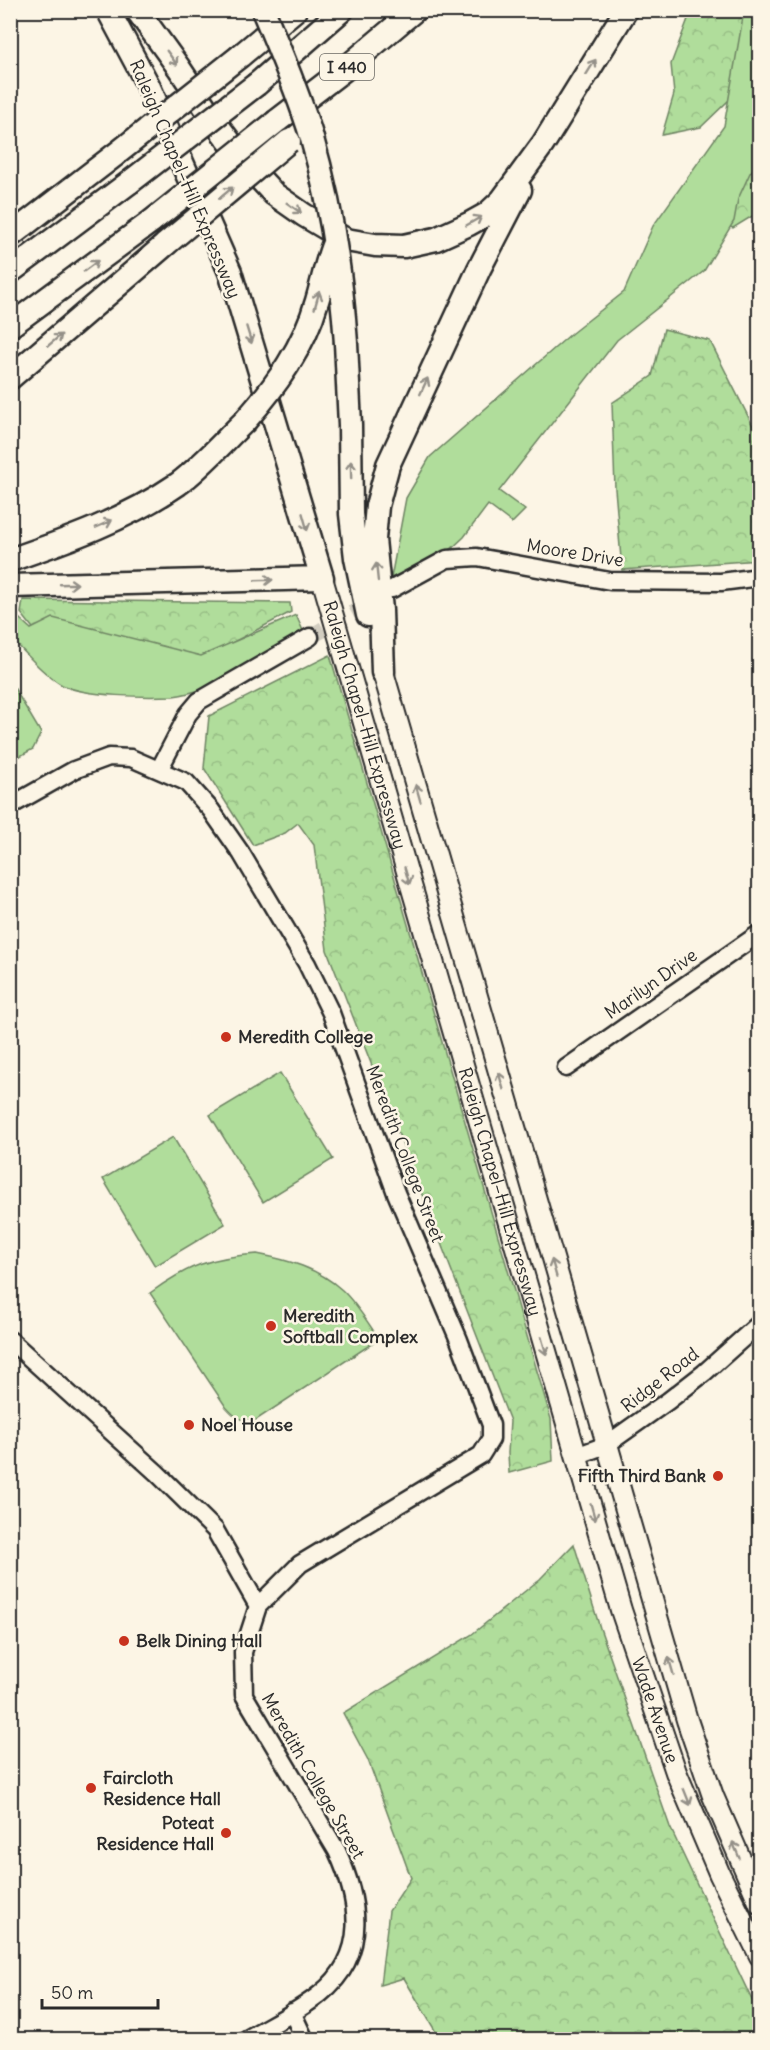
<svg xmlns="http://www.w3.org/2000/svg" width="770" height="2050" viewBox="0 0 770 2050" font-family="Delius,sans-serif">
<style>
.forest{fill:url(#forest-crowns);stroke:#6e8463;stroke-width:1.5}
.park{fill:#b0dd9b;stroke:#6e8463;stroke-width:1.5}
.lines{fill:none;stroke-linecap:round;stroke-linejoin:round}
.minor-tunnel{stroke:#d2cdc0;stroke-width:16;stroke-dasharray:16 8;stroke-linecap:butt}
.minor-casing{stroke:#2b2b2b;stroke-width:21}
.major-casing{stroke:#2b2b2b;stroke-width:24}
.highway-casing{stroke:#2b2b2b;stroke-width:27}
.minor{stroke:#fcf5e5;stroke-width:16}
.major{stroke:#fcf5e5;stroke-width:20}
.highway{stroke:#fcf5e5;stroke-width:22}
.highway-bridge-casing{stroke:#2b2b2b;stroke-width:27;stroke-linecap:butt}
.highway-bridge{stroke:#fcf5e5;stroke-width:22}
.oneway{stroke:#949088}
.poi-dot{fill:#c8321e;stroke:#fcf5e5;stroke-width:2}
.labels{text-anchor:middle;stroke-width:5;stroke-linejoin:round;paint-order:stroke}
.shield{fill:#fcf5e5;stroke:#6a6863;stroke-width:1.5}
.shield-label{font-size:16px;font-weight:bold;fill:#2b2b2b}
.street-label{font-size:18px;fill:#2b2b2b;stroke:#fcf5e5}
.poi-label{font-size:18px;font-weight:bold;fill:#2b2b2b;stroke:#fcf5e5;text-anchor:start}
</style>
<defs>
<pattern id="forest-crowns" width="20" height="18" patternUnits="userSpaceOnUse" patternTransform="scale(1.5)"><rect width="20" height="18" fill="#b0dd9b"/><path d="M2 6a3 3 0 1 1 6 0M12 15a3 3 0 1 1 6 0" fill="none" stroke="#98be86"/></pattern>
</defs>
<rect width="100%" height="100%" fill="#fcf5e5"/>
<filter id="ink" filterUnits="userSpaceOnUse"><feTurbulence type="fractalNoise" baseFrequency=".0167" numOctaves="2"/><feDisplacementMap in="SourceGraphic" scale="12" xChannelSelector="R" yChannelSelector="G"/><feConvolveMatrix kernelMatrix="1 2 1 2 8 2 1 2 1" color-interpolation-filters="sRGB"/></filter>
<g filter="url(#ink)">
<path class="forest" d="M 691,11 L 752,11 L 729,100 L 701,127 L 662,135 L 674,94 L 671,64 Z
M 759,144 L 759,212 L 733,228 L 715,222 Z
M 664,329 L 710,341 L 759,438 L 759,560 L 622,570 L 615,489 L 612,403 L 652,376 Z
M 23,600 L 290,603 L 291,612 L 191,664 L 55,656 L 21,613 Z
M 330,655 L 551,1419 L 553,1461 L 509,1473 L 508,1453 L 510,1421 L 327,950 L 314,845 L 298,823 L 285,833 L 253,845 L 204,768 L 209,716 Z
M 574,1544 L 600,1628 L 670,1827 L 759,2015 L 759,2039 L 440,2039 L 404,1978 L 380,1985 L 389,1911 L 411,1878 L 368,1760 L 343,1713 L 471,1635 L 540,1579 Z"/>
<path class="park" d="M 744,11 L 759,11 L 759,162 L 750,173 L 738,199 L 734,221 L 704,271 L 617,340 L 499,491 L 525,510 L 512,523 L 488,505 L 464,537 L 449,551 L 391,578 L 406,498 L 430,457 L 572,333 L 624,292 L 653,226 L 724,126 Z
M 10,610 L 31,629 L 53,618 L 201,656 L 296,615 L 304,633 L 209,687 C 197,691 185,695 173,696 C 146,697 86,697 62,685 C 43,674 27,654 11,638 Z
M 10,681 L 41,733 L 33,749 L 11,761 Z
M 280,1073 L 333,1159 L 263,1202 L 210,1115 Z
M 173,1137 L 225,1224 L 155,1266 L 103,1179 Z
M 257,1254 C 288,1260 318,1268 342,1290 C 357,1304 368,1323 379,1339 L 256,1420 C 239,1421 237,1419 226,1407 L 150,1293 C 187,1266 211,1257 257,1254 Z"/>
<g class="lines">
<path class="minor-tunnel" d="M 310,637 L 374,600"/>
<g class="minor-casing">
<path id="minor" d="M 392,589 L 447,559 L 477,557 L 610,581 L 721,582 L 760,577
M 159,770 L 188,714 L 199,701 L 310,637
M 10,806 L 74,770 L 109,757 L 131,758 L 186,782 L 211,810 L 241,853 L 307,964 L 331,1013 L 396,1193 L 459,1340 L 491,1425 L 491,1439 L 481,1455 L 300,1564 L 258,1606 L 243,1652 L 244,1695 L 337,1851 C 360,1901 369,1955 320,1994 C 298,2012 270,2025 245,2040
M 566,1068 L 760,933
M 10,1340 L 157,1473 L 215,1530 L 258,1606
M 576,1456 L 606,1445 L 668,1401 L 704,1373 L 760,1323
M 292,2012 L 305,2040"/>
</g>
<g class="major-casing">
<g id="major">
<path id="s1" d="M 322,578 L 621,1610 L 676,1772 L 720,1875 L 760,1956"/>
<path d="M 383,672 L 687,1720 L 713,1796 L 760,1904"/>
</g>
</g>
<g class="highway-casing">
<path id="highway" d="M 137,10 L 179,68 L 217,125 L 248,166 L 274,194 L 304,215 L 346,240 L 375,245 L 404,246 L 436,239 L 469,224 L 487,214 L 502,200 L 543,144 L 626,10
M 240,56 L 295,10
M 257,84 L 342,10
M 277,121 L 346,68 L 415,10
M 10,236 L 115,155
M 10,272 L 130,182
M 10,326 L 152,221
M 346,343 L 350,425 L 351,514 L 356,558 L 368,615
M 10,378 L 166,244
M 10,560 C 68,540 127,519 178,484 C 201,467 224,441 245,421
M 10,586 L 322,578 L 230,272 L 148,85 L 108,10
M 383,672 L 381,610 L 374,539 L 377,506 L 388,465 L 479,269 L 520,190"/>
</g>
<use href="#minor" class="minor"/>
<use href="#major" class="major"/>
<use href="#highway" class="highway"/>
<g class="highway-bridge-casing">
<path id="highway-bridge" d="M 263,10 C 280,51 298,92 311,135 C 331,203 341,272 346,343
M 115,155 L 240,56
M 130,182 L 257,84
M 152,221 L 277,121
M 166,244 L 289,141
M 245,421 C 276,386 304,347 317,301 C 323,281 326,262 334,243"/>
</g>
<use href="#highway-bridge" class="highway-bridge"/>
</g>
<defs><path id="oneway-shaft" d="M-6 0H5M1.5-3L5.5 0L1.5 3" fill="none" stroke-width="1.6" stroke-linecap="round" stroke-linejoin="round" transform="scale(1.5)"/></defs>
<g class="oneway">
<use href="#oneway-shaft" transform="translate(172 58) rotate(54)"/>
<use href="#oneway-shaft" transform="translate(591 67) rotate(-58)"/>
<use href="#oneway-shaft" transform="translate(226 193) rotate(-40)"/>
<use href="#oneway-shaft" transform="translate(294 208) rotate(35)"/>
<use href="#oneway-shaft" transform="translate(474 221) rotate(-30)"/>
<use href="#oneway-shaft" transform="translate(91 266) rotate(-37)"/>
<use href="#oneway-shaft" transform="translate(317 300) rotate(-74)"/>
<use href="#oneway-shaft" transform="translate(249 335) rotate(73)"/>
<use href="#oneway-shaft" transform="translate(55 340) rotate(-40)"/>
<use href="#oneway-shaft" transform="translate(424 386) rotate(-65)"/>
<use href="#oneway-shaft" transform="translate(351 470) rotate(-91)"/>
<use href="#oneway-shaft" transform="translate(305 522) rotate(74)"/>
<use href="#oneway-shaft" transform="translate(104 524) rotate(-24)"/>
<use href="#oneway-shaft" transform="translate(377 572) rotate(-96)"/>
<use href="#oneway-shaft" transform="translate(264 580) rotate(-2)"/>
<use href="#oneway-shaft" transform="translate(69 584) rotate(-2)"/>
<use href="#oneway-shaft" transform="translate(418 793) rotate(-106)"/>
<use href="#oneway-shaft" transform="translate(407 876) rotate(74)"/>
<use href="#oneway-shaft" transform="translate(501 1081) rotate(-106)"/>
<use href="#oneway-shaft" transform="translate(554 1268) rotate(-106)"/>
<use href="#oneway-shaft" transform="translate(544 1346) rotate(74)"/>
<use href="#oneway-shaft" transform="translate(593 1512) rotate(74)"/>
<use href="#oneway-shaft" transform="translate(671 1666) rotate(-106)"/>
<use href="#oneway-shaft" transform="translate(687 1797) rotate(68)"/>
<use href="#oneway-shaft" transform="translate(736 1850) rotate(-113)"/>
</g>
</g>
<g class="poi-dot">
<circle cx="226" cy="1037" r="6"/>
<circle cx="271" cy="1326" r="6"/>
<circle cx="189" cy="1425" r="6"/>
<circle cx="718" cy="1476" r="6"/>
<circle cx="124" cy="1641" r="6"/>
<circle cx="91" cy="1788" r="6"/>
<circle cx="226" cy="1833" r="6"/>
</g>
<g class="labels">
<rect class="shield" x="320" y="54" width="54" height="26" rx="4.5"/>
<g class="shield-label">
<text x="347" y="73">I 440</text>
</g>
<g class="street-label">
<text transform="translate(185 179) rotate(67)" y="6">Raleigh Chapel–Hill Expressway</text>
<text transform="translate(575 553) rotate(9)" y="6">Moore Drive</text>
<text dy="6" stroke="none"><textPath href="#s1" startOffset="153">Raleigh Chapel–Hill Expressway</textPath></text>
<text transform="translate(651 984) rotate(-35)" y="6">Marilyn Drive</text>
<text transform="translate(405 1154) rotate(69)" y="6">Meredith College Street</text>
<text dy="6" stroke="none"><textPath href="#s1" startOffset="639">Raleigh Chapel–Hill Expressway</textPath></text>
<text transform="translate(660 1380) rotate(-38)" y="6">Ridge Road</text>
<text dy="6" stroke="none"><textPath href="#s1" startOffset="1180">Wade Avenue</textPath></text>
<text transform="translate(313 1776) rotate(60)" y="6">Meredith College Street</text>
</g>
<g class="poi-label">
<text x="238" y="1043">Meredith College</text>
<text x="283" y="1322">Meredith<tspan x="283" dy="21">Softball Complex</tspan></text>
<text x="201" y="1431">Noel House</text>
<text x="706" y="1482" text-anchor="end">Fifth Third Bank</text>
<text x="136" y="1647">Belk Dining Hall</text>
<text x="103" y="1784">Faircloth<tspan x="103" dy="21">Residence Hall</tspan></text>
<text x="214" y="1829" text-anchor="end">Poteat<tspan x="214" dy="21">Residence Hall</tspan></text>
</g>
</g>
<rect width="770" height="2050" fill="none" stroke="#fcf5e5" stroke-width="36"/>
<rect x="18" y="18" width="734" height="2014" fill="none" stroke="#2b2b2b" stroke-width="2" filter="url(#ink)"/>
<path d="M42 1999v9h116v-9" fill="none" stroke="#2b2b2b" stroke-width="3"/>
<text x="51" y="1999" font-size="18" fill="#2b2b2b" stroke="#fcf5e5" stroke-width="4.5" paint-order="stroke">50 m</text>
</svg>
